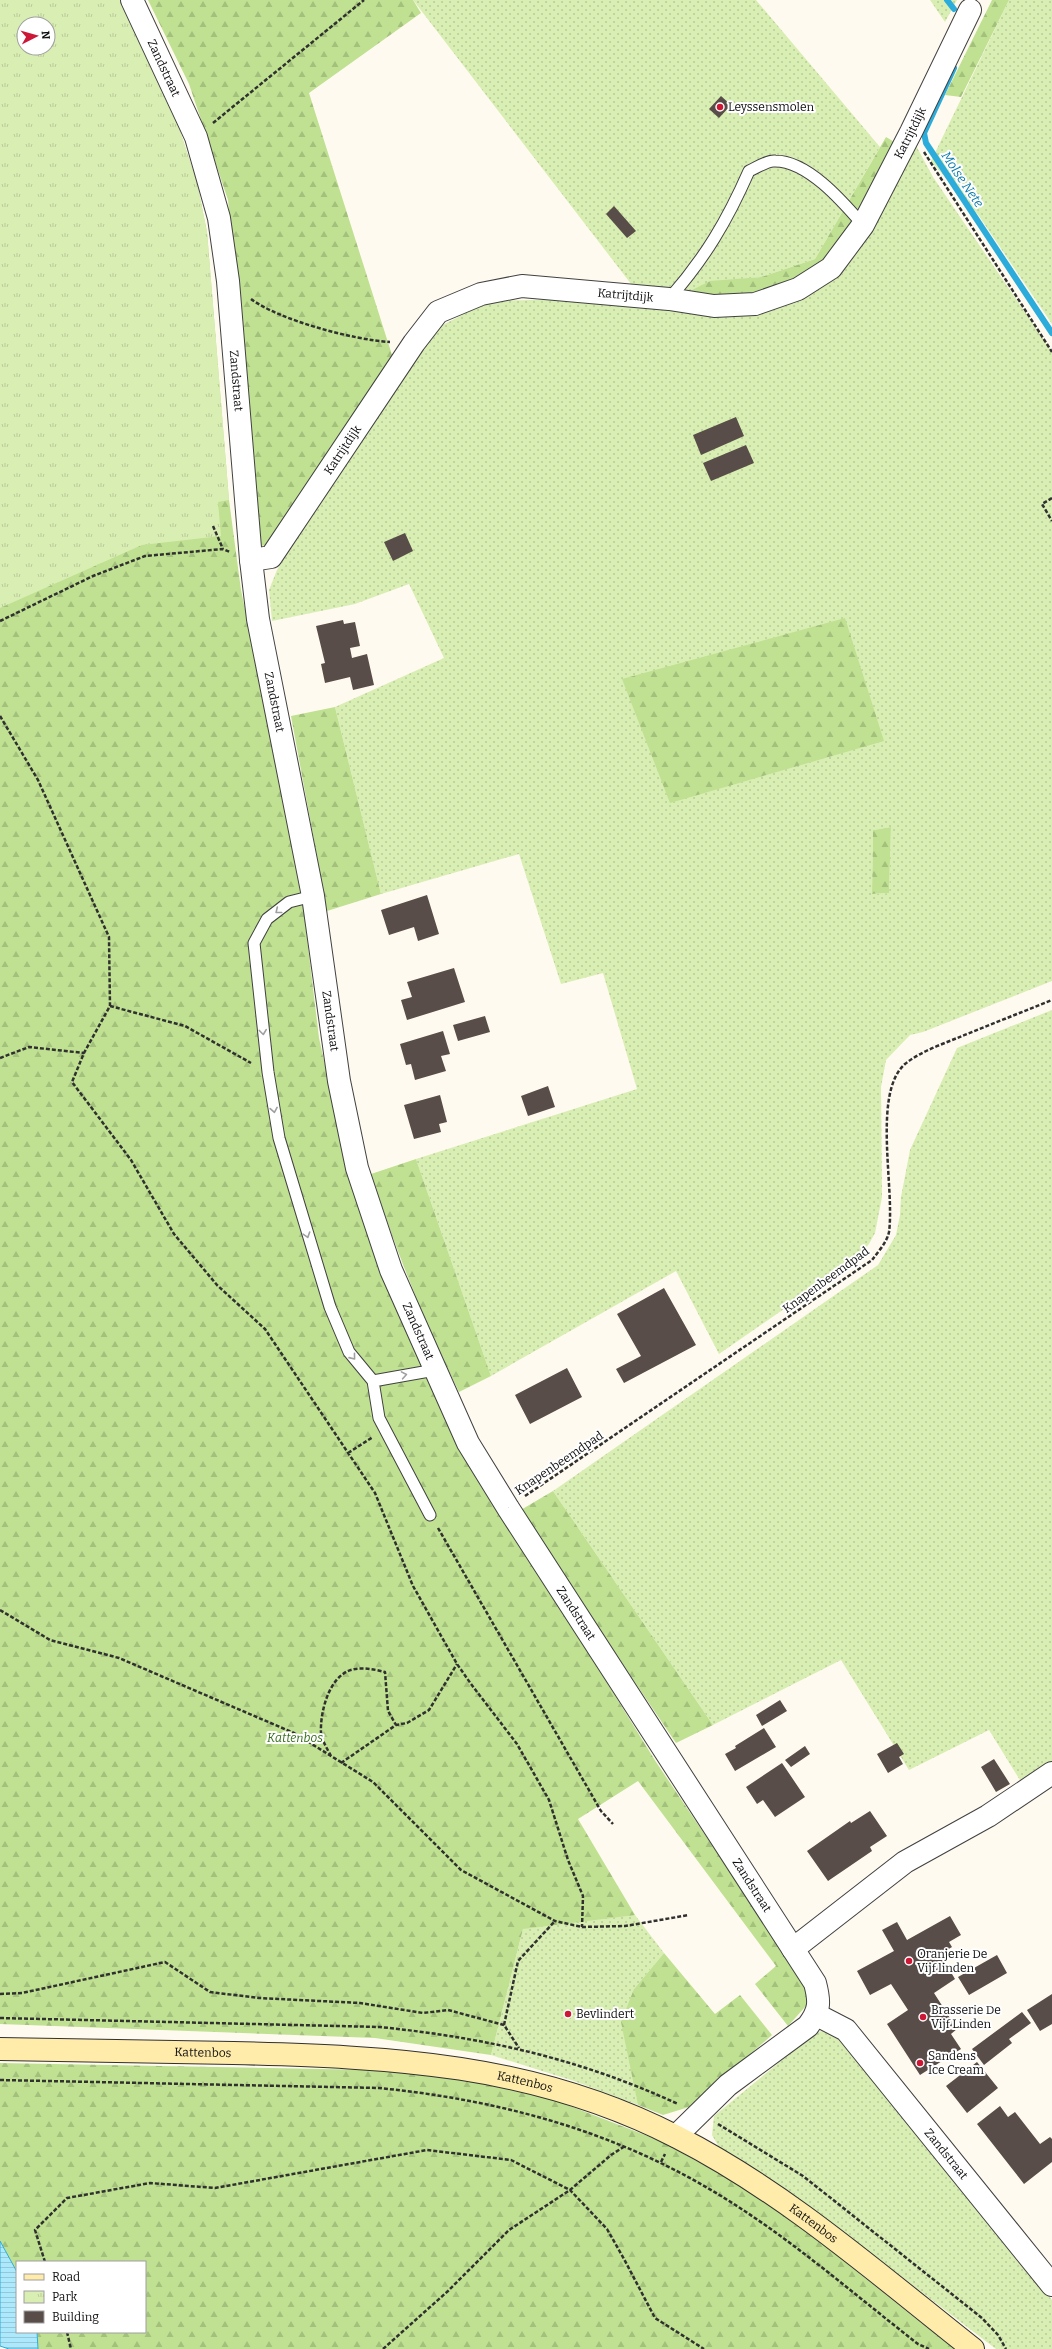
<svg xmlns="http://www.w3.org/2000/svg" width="1052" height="2349" viewBox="0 0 1052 2349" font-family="Bitter,serif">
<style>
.grass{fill:url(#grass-dots);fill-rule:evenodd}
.forest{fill:url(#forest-firs);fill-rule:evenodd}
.park{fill:url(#park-tufts);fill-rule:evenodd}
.water{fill:url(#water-rules);stroke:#2cacdb}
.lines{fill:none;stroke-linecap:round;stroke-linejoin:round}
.stream{stroke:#2cacdb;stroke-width:6}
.building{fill:#584d49}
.lane-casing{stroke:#414141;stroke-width:13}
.street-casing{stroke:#414141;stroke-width:24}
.secondary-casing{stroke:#303030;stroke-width:24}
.path{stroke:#303030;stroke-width:2.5;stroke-dasharray:4 2;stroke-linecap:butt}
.lane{stroke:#fff;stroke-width:11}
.street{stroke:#fff;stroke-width:22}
.secondary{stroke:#ffebaa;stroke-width:22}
.oneway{stroke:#9f9f9f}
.poi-dot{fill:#cd1737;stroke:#fff;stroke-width:1.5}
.labels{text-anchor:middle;stroke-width:4;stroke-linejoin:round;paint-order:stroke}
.street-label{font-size:12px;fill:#0e0e0e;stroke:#fff}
.poi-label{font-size:12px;fill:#0e0e0e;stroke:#fff;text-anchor:start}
.park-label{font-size:12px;font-style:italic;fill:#346d17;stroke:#fff}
.water-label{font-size:13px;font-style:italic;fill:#097bad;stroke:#fff}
</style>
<defs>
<pattern id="grass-dots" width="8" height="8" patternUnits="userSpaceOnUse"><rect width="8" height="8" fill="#d9eeb3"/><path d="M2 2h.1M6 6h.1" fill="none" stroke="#b9cb99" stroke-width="1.8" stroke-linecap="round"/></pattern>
<pattern id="forest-firs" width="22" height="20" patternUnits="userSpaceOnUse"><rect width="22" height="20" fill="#bfe191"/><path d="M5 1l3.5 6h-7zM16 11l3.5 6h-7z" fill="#a3c07c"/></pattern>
<pattern id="park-tufts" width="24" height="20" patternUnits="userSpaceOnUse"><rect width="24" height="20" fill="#d9eeb3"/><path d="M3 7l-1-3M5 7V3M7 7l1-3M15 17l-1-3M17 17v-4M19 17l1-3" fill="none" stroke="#b9cb99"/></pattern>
<pattern id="water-rules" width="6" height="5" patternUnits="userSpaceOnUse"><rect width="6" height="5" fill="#ade9fd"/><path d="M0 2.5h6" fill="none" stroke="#94c7d8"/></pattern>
</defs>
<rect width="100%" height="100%" fill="#fffaef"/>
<path class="grass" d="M 413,0 L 756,0 L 880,147 L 815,259 L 761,277 L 710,282 L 680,296 L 638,293 Z
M 930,0 L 957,0 L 945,22 Z
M 1009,0 L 1052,0 L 1052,324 L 979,216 L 931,161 Z
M 914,142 L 933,177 L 1052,352 L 1052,981 L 923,1032 L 910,1035 L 886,1060 L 881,1087 L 882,1197 L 875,1233 L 869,1244 L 862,1253 L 840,1270 L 719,1354 L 676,1271 L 491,1376 L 416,1159 L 637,1089 L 603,973 L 561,984 L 519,854 L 381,894 L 335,707 L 444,658 L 409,584 L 355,604 L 272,621 L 269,590 L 277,570 L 355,443 L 435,329 L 489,301 L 577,299 L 618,302 L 816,289 L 844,269 L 872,226 ZM 891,827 L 889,893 L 872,894 L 873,830 Z
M 1052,1010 L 1052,1762 L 1023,1785 L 989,1730 L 909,1770 L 841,1660 L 713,1725 L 553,1491 L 878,1265 L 896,1235 L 900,1215 L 901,1197 L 910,1150 L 957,1048 Z
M 591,1890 L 635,1915 L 664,1953 L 634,1989 L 631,2065 L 638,2105 L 574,2081 L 491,2055 L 523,1929 Z
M 834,2027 L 1052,2300 L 1052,2349 L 996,2349 L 809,2206 L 720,2149 L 712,2135 L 714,2116 L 815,2033 Z"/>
<path class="forest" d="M 0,0 L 121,0 L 178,125 L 197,183 L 207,232 L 229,500 L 241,590 L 278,768 L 304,913 L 319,1038 L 351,1183 L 464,1451 L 656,1762 L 814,1997 L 788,2026 L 755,1984 L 776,1966 L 638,1781 L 578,1819 L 635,1915 L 523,1929 L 491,2055 L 375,2038 L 0,2024 ZM 24,24 L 48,24 L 48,48 L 24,48 Z
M 148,0 L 413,0 L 421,13 L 309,93 L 392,355 L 269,545 L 260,546 L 228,200 L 189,84 Z
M 992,0 L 1009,0 L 961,97 L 945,95 Z
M 886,137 L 896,143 L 832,259 L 794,282 L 759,292 L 723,296 L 680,296 L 710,281 L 761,277 L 815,259 Z
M 845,618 L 884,741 L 670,803 L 622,679 Z
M 335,707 L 381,894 L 327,911 L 291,716 Z
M 891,827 L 889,893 L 872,894 L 873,830 Z
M 416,1159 L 491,1376 L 459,1392 C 424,1322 395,1248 371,1174 Z
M 553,1491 L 713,1725 L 676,1743 L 519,1511 Z
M 664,1953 L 715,2014 L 740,1995 L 772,2035 L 689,2107 L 663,2115 L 638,2105 L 621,2022 L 634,1989 Z
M 0,2063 L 377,2070 L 456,2078 L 552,2099 L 658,2140 L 748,2189 L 834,2253 L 954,2349 L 38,2349 L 37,2332 L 145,2332 L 145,2262 L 17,2262 L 17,2272 L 0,2241 Z"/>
<path class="park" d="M 0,0 L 121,0 L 178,125 L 197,183 L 207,232 L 229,500 L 218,502 L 221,536 L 142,545 L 0,608 ZM 24,24 L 48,24 L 48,48 L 24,48 Z"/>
<path class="water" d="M 0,2241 L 17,2272 L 17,2332 L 37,2332 L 38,2349 L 9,2349 L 0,2346 Z"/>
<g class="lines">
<path class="stream" d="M 947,0 L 954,9
M 954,68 L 924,133 L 926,143 L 1052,333"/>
</g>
<path class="building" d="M 721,96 L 731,105 L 719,118 L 709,109 Z
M 614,206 L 636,231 L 627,238 L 606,214 Z
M 736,417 L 744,436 L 701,455 L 693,435 Z
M 746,445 L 754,463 L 711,481 L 703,463 Z
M 405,533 L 413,551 L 393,561 L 384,542 Z
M 343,620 L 344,624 L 355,622 L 360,646 L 350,648 L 352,658 L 367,654 L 374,685 L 353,690 L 350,677 L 325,683 L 321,664 L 325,663 L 316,626 Z
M 427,895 L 439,934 L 418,941 L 414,927 L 389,935 L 381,910 Z
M 454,968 L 465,1002 L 407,1020 L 401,1000 L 412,997 L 407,982 Z
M 485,1016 L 490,1032 L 458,1041 L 453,1025 Z
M 443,1031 L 450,1054 L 441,1056 L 446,1071 L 415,1080 L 411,1064 L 406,1065 L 400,1044 Z
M 548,1086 L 555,1107 L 528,1116 L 521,1096 Z
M 440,1095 L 447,1122 L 439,1124 L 441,1132 L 414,1139 L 404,1105 Z
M 664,1288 L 696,1345 L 624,1383 L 616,1369 L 641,1356 L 617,1314 Z
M 567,1368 L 582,1397 L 530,1424 L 515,1395 Z
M 780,1700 L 787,1711 L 762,1726 L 756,1715 Z
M 764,1728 L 776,1747 L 735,1771 L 725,1754 L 736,1748 L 735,1746 Z
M 897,1743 L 904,1754 L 899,1757 L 903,1764 L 888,1773 L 877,1754 Z
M 805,1746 L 810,1754 L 791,1767 L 785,1760 Z
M 994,1759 L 1010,1784 L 996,1792 L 981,1767 Z
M 782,1763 L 805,1797 L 775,1817 L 763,1800 L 757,1804 L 746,1787 Z
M 870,1811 L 887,1836 L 870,1847 L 872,1851 L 828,1881 L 807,1851 L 850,1821 L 851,1823 Z
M 950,1916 L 961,1935 L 949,1942 L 952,1947 L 940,1954 L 955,1979 L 934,1993 L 957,2029 L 951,2034 L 961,2049 L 920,2075 L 887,2024 L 908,2010 L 891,1984 L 870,1995 L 857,1971 L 894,1951 L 882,1930 L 897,1922 L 907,1940 Z
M 997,1955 L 1007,1973 L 969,1995 L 958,1977 Z
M 1052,1994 L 1052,2024 L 1040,2031 L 1027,2010 Z
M 1022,2012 L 1031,2023 L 1009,2039 L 1012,2043 L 984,2065 L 972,2049 Z
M 977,2062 L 998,2088 L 967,2113 L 946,2086 Z
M 1000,2106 L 1008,2117 L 1015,2112 L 1040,2144 L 1050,2137 L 1052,2139 L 1052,2162 L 1024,2184 L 977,2124 Z"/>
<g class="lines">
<g class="lane-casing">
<path id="lane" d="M 669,299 C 705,258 727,221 749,171 C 756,168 768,160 775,161 C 808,161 843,202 863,225
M 313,896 L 289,902 L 267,919 L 254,943 L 268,1072 L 279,1138 L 330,1307 L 349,1352 L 373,1381 L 379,1418 L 430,1515
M 373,1381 L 435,1370"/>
</g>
<g class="street-casing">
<g id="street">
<path id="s1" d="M 132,0 L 196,137 L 219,218 L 228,281 L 251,560 L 258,619 L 313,896 L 339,1081 L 357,1168 L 391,1270 L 468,1443 L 508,1508 L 815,1983 C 820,2002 820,2010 808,2026 L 728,2085 L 676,2136"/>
<path id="s2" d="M 251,560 L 271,557 L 414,343 L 438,312 L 481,294 L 522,286 L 669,299 L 714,306 L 755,304 L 798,289 L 831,268 L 863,225 L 911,132 L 970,10"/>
<path d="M 793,1949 L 905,1862 L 988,1816 L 1052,1773"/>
<path id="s3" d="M 817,2015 L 846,2030 L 1052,2285"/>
</g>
</g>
<g class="secondary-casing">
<g id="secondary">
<path id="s4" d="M 0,2049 C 78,2050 155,2052 233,2053 C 391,2057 533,2063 677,2137 C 785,2192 878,2274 973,2349"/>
</g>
</g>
<path class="path" d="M 213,123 L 364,0
M 924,152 L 1052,352
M 251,299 C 279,320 354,340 390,342
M 1052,498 L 1042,504 L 1052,521
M 213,526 L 223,549
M 0,621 L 93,576 L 145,556 L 223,549 L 230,552
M 0,716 L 38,780 L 109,937 L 110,1006 L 84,1053 L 72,1082 L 131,1160 L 174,1234 L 217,1285 L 265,1329 L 375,1493 L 413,1586 L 457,1664 L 471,1684 L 517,1744 L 549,1800 L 568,1860 L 583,1896 L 582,1927
M 110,1006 L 185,1026 L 251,1063
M 0,1058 L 29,1047 L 84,1053
M 348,1453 L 373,1437
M 525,1496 L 872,1260 C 878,1252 887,1242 889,1232 C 895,1188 872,1093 905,1064 C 921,1051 943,1044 962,1036 C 992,1024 1022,1012 1052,1000
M 438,1528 L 601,1811 L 613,1824
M 0,1610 L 50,1640 L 119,1658 L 294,1733 L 373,1782 L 461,1870 L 555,1921 L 582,1927 L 625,1926 L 689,1915
M 331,1756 C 328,1750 322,1741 321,1733 C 320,1715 327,1685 343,1674 C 354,1665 373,1669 385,1672 L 388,1711 L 396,1725
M 341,1763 L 396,1725 L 407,1723 L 429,1710 L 457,1664
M 0,1994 L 22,1993 L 165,1962 L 210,1992 L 259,1998 L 360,2003 L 423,2013 L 448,2010 L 504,2025 L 519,2048
M 0,2018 L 380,2027 C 487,2038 580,2059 678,2104
M 504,2025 L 518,1961 L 555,1921
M 0,2080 L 379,2088 C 510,2101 632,2136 743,2210 C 804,2250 860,2299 918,2344 L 929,2349
M 718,2124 L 803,2176 L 982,2318 L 998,2335 L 1006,2349
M 661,2162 L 665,2154
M 45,2262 L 35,2230 L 67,2198 L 150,2183 L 215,2188 L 427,2150 L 511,2160 L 570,2190 L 607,2229 L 624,2259 L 655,2318 L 704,2349
M 67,2332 L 71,2349
M 383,2349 L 448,2291 L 509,2230 L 570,2190 L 611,2155 L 625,2146"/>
<use href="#lane" class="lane"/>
<use href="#street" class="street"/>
<use href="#secondary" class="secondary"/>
</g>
<defs><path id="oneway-chevron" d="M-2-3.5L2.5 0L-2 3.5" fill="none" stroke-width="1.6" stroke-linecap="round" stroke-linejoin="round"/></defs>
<g class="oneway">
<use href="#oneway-chevron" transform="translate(278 911) rotate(141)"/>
<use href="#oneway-chevron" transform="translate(263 1032) rotate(83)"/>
<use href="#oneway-chevron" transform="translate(274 1110) rotate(80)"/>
<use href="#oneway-chevron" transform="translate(307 1235) rotate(72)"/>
<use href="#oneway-chevron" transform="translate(353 1357) rotate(51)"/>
<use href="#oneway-chevron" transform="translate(404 1375) rotate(-10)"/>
</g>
<g class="poi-dot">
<circle cx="720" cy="107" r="4"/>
<circle cx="909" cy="1961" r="4"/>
<circle cx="568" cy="2014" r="4"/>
<circle cx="923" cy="2017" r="4"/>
<circle cx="920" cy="2063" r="4"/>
</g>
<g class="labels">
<g class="street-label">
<text dy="4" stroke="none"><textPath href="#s1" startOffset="75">Zandstraat</textPath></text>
<text dy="4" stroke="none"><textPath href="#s2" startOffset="881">Katrijtdijk</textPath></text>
<text dy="4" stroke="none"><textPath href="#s2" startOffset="509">Katrijtdijk</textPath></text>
<text dy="4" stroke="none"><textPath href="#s1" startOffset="399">Zandstraat</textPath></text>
<text dy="4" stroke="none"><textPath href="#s2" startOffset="149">Katrijtdijk</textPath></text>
<text dy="4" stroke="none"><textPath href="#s1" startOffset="723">Zandstraat</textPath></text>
<text dy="4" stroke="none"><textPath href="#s1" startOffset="1047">Zandstraat</textPath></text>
<text transform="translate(826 1280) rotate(-36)" y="4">Knapenbeemdpad</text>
<text dy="4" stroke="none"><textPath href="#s1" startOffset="1371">Zandstraat</textPath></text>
<text transform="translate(559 1463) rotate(-34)" y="4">Knapenbeemdpad</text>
<text dy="4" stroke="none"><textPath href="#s1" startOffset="1695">Zandstraat</textPath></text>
<text dy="4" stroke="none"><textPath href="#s1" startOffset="2019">Zandstraat</textPath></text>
<text dy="4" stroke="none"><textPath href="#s4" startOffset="203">Kattenbos</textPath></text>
<text dy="4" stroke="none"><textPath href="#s4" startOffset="527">Kattenbos</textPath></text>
<text dy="4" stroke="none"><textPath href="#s3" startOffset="192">Zandstraat</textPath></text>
<text dy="4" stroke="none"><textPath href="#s4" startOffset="851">Kattenbos</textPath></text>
</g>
<g class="poi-label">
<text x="728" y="111">Leyssensmolen</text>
<text x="917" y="1958">Oranjerie De<tspan x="917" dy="14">Vijf linden</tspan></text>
<text x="931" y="2014">Brasserie De<tspan x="931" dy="14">Vijf Linden</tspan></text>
<text x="576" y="2018">Bevlindert</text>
<text x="928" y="2060">Sandens<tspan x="928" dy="14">Ice Cream</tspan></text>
</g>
<g class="park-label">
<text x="295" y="1742">Kattenbos</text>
</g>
<g class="water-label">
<text transform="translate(963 179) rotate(56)" y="5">Molse Nete</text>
</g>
</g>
<rect x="16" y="2261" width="130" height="72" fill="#ffffff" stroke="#9f9f9f"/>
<rect x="24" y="2274" width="20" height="6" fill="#ffebaa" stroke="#9f9f9f"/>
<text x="52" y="2281" font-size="12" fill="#0e0e0e">Road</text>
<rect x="24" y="2291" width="20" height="12" fill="url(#park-tufts)" stroke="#9f9f9f"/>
<text x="52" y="2301" font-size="12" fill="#0e0e0e">Park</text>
<rect x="24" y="2311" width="20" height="12" fill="#584d49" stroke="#9f9f9f"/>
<text x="52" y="2321" font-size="12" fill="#0e0e0e">Building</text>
<g transform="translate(36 36) rotate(84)"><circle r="19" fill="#ffffff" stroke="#9f9f9f"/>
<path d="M0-3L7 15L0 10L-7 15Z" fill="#cd1737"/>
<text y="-6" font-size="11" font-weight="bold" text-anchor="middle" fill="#0e0e0e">N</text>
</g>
</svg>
